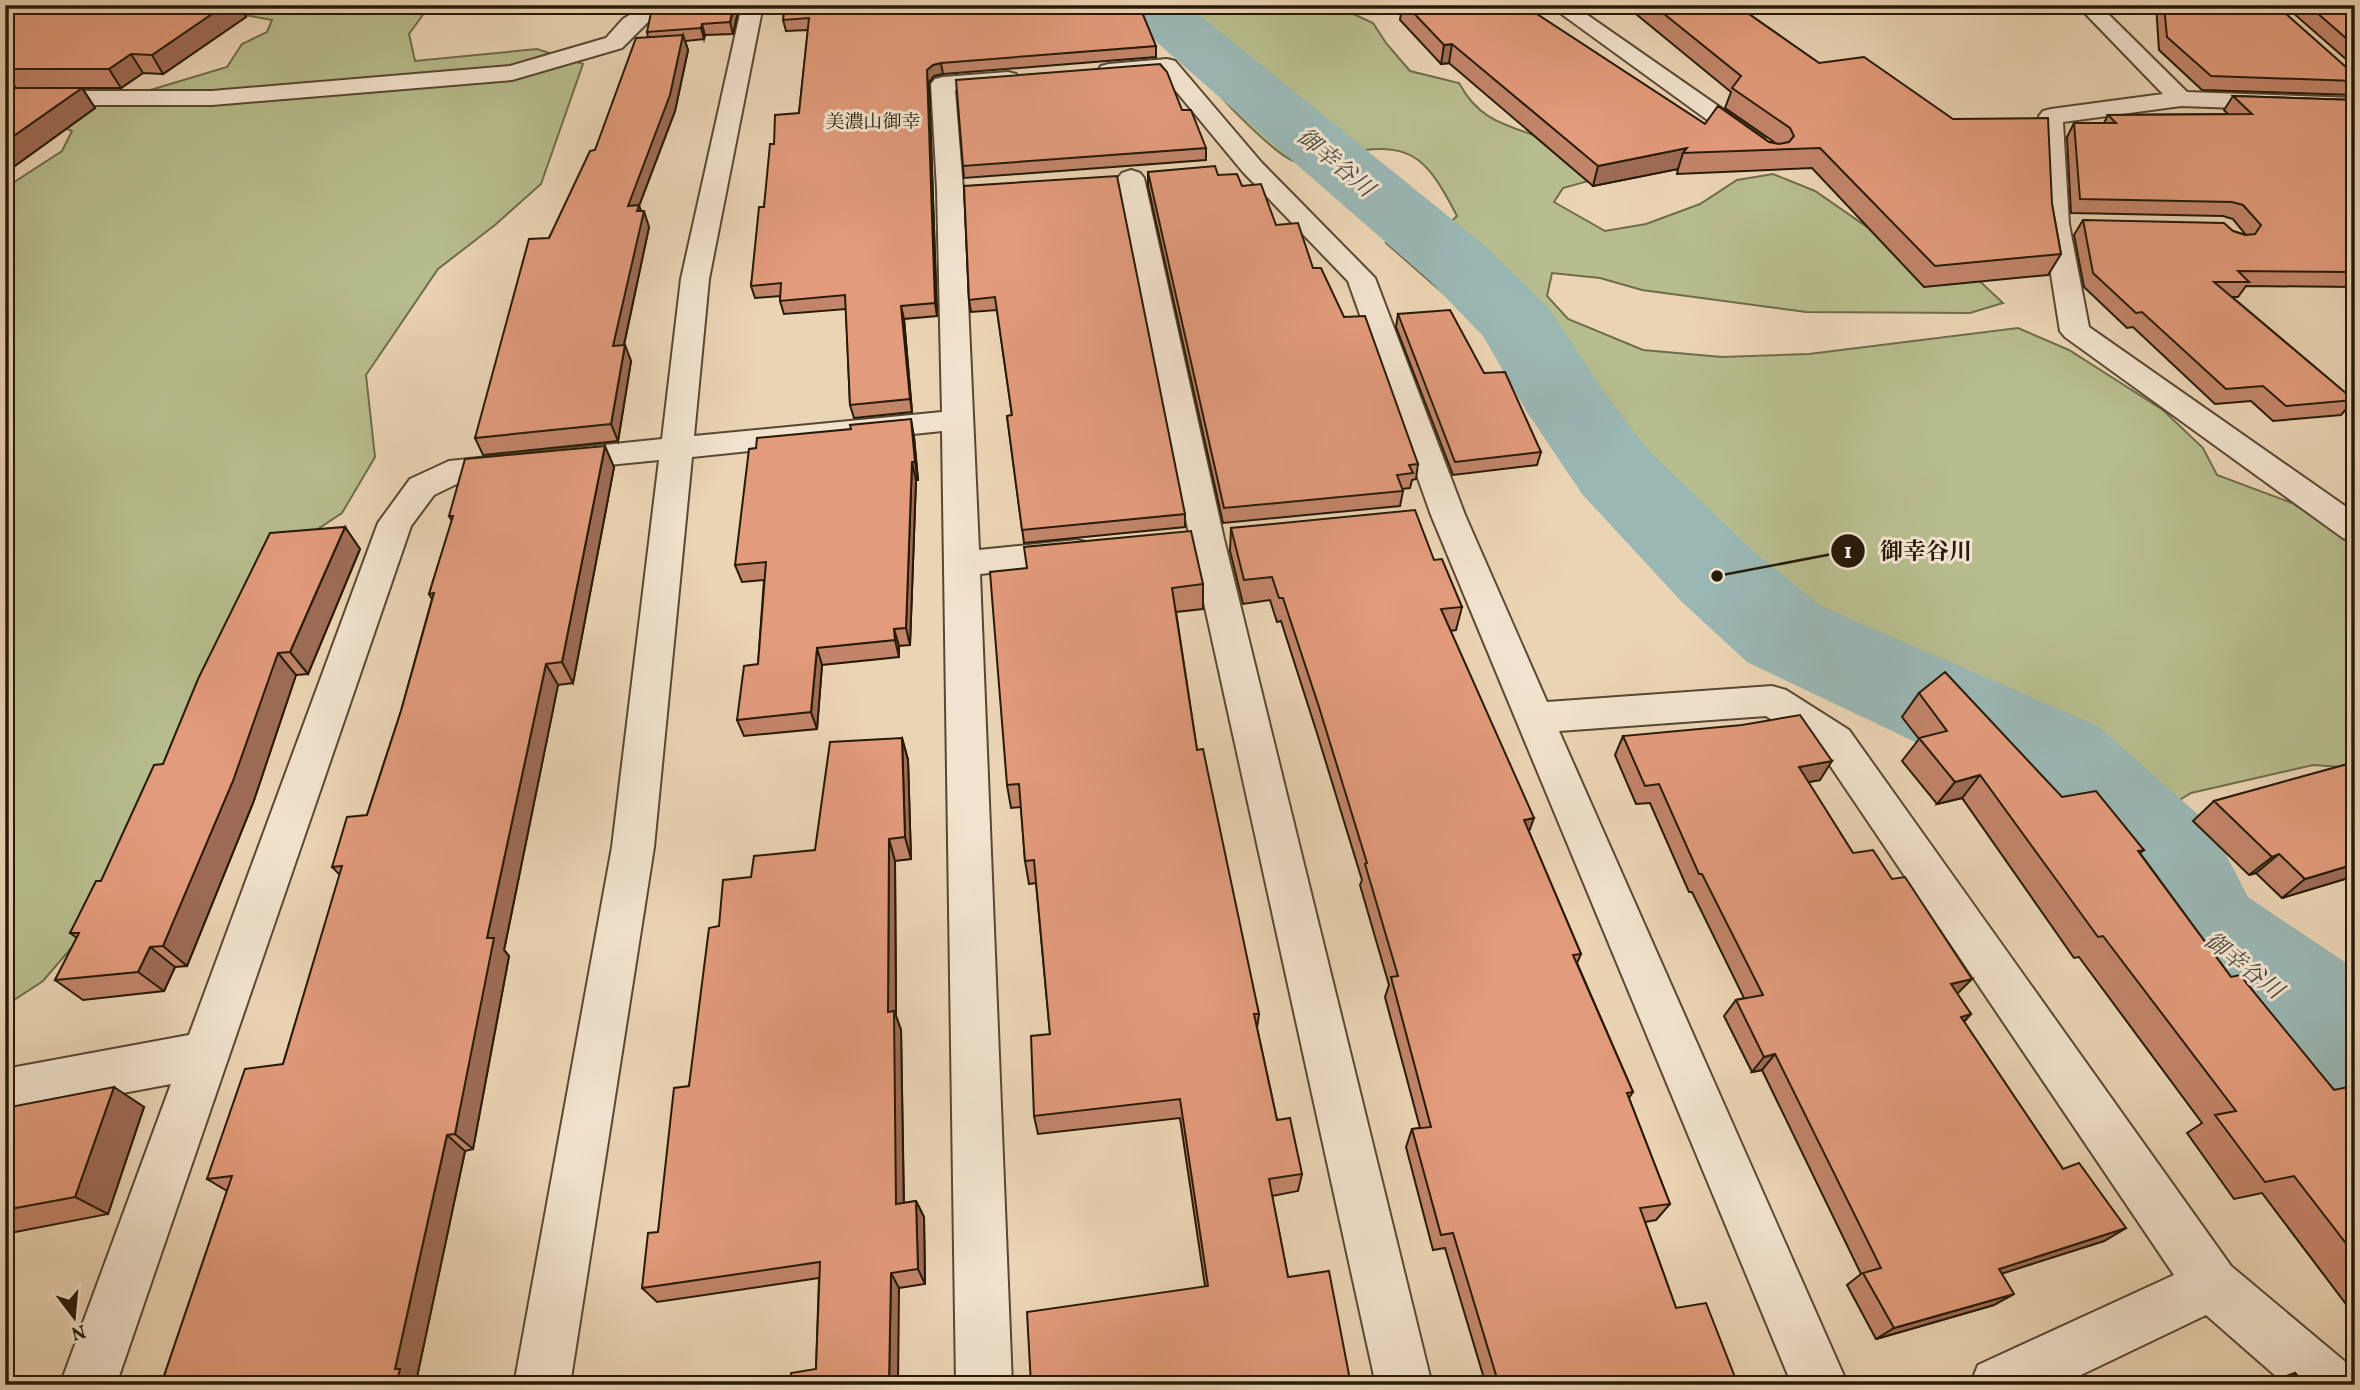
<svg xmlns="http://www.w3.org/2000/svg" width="2360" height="1390" viewBox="0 0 2360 1390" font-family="Vollkorn,'Noto Serif JP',serif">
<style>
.green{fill:#b7bd8d;stroke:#6f6c4a;stroke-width:2}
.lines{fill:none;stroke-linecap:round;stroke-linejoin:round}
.river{fill:#9ab7b4;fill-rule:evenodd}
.minor-casing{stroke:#584833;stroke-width:4}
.minor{fill:#f2e3ce;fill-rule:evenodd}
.wall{fill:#c2856a;stroke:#271a08;stroke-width:2}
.shaded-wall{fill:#9e6c56;stroke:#271a08;stroke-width:2}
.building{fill:#e29b7b;stroke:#271a08;stroke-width:2}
.labels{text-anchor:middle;stroke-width:6;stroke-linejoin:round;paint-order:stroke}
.far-neighbourhood-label{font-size:19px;fill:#271a08;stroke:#f2e3ce}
.water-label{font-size:23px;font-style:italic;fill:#4a493c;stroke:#f2e3ce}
.leader{fill:none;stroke:#271a08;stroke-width:2.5}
.callout-dot{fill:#271a08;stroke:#f2e3ce;stroke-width:2.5}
.mark-label{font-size:21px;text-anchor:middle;font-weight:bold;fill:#fff}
.callout-label{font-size:23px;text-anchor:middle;font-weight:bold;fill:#271a08;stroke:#f2e3ce;stroke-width:6;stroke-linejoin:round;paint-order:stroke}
</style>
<rect width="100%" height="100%" fill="#ebd4b4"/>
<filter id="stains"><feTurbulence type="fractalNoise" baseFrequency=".00286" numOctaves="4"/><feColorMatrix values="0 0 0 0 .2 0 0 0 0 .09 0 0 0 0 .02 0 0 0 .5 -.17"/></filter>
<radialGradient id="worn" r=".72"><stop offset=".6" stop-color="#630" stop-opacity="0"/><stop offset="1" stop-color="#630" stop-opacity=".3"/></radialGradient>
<path class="green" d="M 229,5 L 430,5 L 409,34 L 415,61 L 537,49 L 583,64 L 541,184 L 495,225 L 438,269 L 366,375 L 375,457 L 342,513 L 277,556 L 121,890 L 43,981 L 5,1006 L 5,188 L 62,151 L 72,131 L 40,117 L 49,106 L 147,91 L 227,67 L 242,44 L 267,32 L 272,20 L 239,14 Z
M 1176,5 L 1334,5 L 1373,23 L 1386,43 L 1410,71 L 1459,83 C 1482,126 1513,125 1554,143 C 1574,152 1593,164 1613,174 L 1563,188 L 1554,202 L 1605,231 L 1646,224 L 1700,204 L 1737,180 L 1773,174 L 1815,191 L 1886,240 L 1970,272 L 2003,303 L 1970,313 L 1806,312 L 1642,290 L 1600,278 L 1552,273 L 1547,296 L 1568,319 L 1643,350 L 1722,357 L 1809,354 L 2018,328 L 2069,350 L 2163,410 L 2203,448 L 2217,475 L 2292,503 L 2355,541 L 2355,768 L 2313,765 L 2191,793 L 2157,814 L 2124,802 L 2066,745 L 1891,654 L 1818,624 L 1777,594 L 1720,542 L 1609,431 L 1585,398 L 1490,340 L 1459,307 L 1386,243 L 1400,235 L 1442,230 L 1457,216 C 1425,154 1410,140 1340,154 C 1327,157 1311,163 1298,162 C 1282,162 1225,103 1214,88 C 1196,64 1187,33 1176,5 Z"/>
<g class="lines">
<path class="river" d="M 1120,5 L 1187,5 L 1485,246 L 1547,306 L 1606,395 L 1648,450 L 1753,551 L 1821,606 L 2098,726 L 2211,826 L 2248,897 L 2355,969 L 2355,1111 L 2307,1092 L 2158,977 L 2121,896 L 2016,790 L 1747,662 L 1681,601 L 1582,494 L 1527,412 L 1483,336 L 1429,280 L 1129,18 Z"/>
<g class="minor-casing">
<path id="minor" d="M 646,5 L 713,5 L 715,8 L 711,12 L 704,14 L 653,17 L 622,48 L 512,80 L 212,105 L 21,105 L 5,112 L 5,95 L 16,91 L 212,91 L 510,66 L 606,38 L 623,19 Z
M 742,5 L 763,5 L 709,279 L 694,436 L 942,412 L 937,189 L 931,84 L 935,79 L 943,77 L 1008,72 L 1016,74 L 1019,79 L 1016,84 L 1008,86 L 955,90 L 963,189 L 979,550 L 1077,540 L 1089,543 L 1094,552 L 1089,561 L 1077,564 L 980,574 L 1012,1385 L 956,1385 L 942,431 L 692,457 L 654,847 L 570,1385 L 514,1385 L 612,847 L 659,460 L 467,479 L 434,495 L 411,526 L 116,1385 L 60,1385 L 171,1084 L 5,1115 L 5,1069 L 189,1035 L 378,523 L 410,479 L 449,461 L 662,439 L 681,279 Z
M 1549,5 L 1573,5 L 1764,138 L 1767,143 L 1764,148 L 1755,150 L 1746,148 Z
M 2077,5 L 2099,5 L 2187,92 L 2355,98 L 2355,112 L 2181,106 L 2063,122 L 2069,224 L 2089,327 L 2355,513 L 2355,542 L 2343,538 L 2065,337 L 2060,331 L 2043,224 L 2039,116 L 2043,111 L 2051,109 L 2163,94 Z
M 1167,59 L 1175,61 L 1261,162 L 1375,278 L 1465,515 L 1547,702 L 1772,686 L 1786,690 L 1849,730 L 2231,1266 L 2349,1365 L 2355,1385 L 2286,1385 L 2206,1315 L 2060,1385 L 1970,1385 L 1978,1365 L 2174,1275 L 1821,752 L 1766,716 L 1559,731 L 1848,1385 L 1792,1385 L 1431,515 L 1348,281 L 1243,172 L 1161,73 L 1109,78 L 1101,76 L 1098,71 L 1101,66 L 1109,64 Z
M 1131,170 L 1140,173 L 1144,178 L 1224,539 L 1432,1385 L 1376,1385 L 1190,539 L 1118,178 L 1122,173 Z"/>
</g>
<use href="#minor" class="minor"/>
</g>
<path class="wall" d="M 5,5 L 240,5 L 246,17 L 163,74 L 143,73 L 121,88 L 82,88 L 95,108 L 5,173 Z
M 785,5 L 1156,46 L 1156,57 L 943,74 L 934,76 L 929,82 L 937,316 L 904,319 L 912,412 L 854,418 L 850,405 L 846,309 L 784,314 L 780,301 L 780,296 L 755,298 L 751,286 L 774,144 L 799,113 L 808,30 L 786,31 L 783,20 Z
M 1402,5 L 1523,5 L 1705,124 L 1777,144 L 1725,108 L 1731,92 L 1625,5 L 1736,5 L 1819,63 L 2052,204 L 2061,254 L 2048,275 L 1924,287 L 1812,168 L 1677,174 L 1678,169 L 1593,186 L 1449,63 L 1441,64 L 1400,20 Z
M 2156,5 L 2276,5 L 2355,81 L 2355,95 L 2202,90 L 2159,50 Z
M 2284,5 L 2355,5 L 2355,67 Z
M 739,7 L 733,34 L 705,35 L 704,39 L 685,41 L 688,50 L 675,111 L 639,206 L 649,227 L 624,345 L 631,361 L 618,441 L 483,455 L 475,438 L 549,238 L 595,150 L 648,37 L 647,32 Z
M 2233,96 L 2355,100 L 2355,287 L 2246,286 L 2238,297 L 2232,297 L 2354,400 L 2341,415 L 2273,421 L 2251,401 L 2215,404 L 2133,327 L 2127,328 L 2084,287 L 2074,235 L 2083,220 L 2233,231 L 2246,235 L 2233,219 L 2223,216 L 2071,213 L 2067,137 L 2074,123 L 2104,123 L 2108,115 L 2228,114 L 2224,110 Z
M 1182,110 L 1206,148 L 1206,160 L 964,178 L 963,166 Z
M 1148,172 L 1218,175 L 1242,186 L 1313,268 L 1344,317 L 1418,464 L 1416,479 L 1412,480 L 1410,488 L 1402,489 L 1403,491 L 1400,506 L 1223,523 L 1148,186 Z
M 964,186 L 1185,514 L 1185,527 L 1024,543 L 1007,416 L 1012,415 L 997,310 L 971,312 L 969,300 Z
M 1398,314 L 1484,373 L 1541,452 L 1537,465 L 1453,475 L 1396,327 Z
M 914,437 L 918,480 L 916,480 L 910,645 L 899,646 L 899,657 L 822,665 L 817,729 L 744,736 L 737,720 L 758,664 L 764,580 L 742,582 L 735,565 Z
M 614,467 L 573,683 L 558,685 L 504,950 L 509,956 L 473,1149 L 465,1151 L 417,1377 L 422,1380 L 420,1385 L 161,1385 L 227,1191 L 207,1179 L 283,1064 L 340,875 L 332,867 L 367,815 L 401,711 L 432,599 L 429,594 L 452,521 L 449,516 Z
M 345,527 L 360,549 L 308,674 L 296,675 L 253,803 L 187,966 L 175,967 L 164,991 L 83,1000 L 55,980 L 77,938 L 70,933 L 101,881 L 163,764 Z
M 1231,528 L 1434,560 L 1462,607 L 1456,630 L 1450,631 L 1529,832 L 1581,954 L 1577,963 L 1633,1092 L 1629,1098 L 1670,1204 L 1656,1220 L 1645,1222 L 1676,1308 L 1738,1385 L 1486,1385 L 1445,1248 L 1433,1250 L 1406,1147 L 1412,1129 L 1420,1128 L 1385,997 L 1389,985 L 1360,885 L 1362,880 L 1316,730 L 1281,621 L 1277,622 L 1270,600 L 1243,604 L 1230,551 Z
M 1027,568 L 1203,584 L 1203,609 L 1176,612 L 1197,750 L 1259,1014 L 1257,1028 L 1277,1120 L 1302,1174 L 1298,1191 L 1272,1196 L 1288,1277 L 1351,1385 L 1031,1385 L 1205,1286 L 1180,1118 L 1038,1134 L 1034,1116 L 1050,1034 L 1036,883 L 1029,884 L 1025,861 L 1021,807 L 1011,808 L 1007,785 Z
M 1919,693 L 2062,797 L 2144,850 L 2140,853 L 2231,977 L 2334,1090 L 2355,1089 L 2355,1316 L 2262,1193 L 2234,1199 L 2187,1133 L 2202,1123 L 2079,957 L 2074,958 L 1962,798 L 1937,804 L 1902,761 L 1919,739 L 1902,717 Z
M 1623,736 L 1820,780 L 1808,782 L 1853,853 L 1957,994 L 1971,1014 L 1964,1022 L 2063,1169 L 2126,1228 L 2104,1241 L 2002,1273 L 1994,1305 L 1876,1339 L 1847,1285 L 1861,1274 L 1762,1070 L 1752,1072 L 1724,1016 L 1736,1000 L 1744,998 L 1692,892 L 1689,892 L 1650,803 L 1636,804 L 1615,755 Z
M 902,738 L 908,760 L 911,859 L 895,861 L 896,1016 L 901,1030 L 904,1203 L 916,1201 L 924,1217 L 925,1284 L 899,1288 L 816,1369 L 819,1278 L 657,1302 L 642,1288 L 658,1232 L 689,1086 L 719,926 L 751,877 L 815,850 Z
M 2355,762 L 2355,876 L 2282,898 L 2256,873 L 2249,875 L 2193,821 L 2214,801 Z
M 144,1107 L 108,1214 L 5,1234 L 5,1108 Z
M 2295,1373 L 2305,1385 L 2261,1385 Z"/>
<path class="shaded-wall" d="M 225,5 L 240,5 L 246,17 L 163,74 L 152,55 Z
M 734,5 L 738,5 L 739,7 L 733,34 L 730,22 Z
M 702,24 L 705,35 L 704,39 L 701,28 Z
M 683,35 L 688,50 L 675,111 L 639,206 L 643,216 L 644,211 L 649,227 L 620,363 L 613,346 L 628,206 Z
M 1452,44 L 1449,63 L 1441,64 L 1444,45 Z
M 131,54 L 143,73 L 121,88 L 109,69 Z
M 941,63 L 943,74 L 934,76 L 929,82 L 937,316 L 935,303 L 927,70 L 933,65 Z
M 5,73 L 16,88 L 5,92 Z
M 82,88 L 95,108 L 5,173 L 5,142 Z
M 1687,148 L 1683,153 L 1678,169 L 1593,186 L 1598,166 Z
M 901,306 L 904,319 L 912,412 L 910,399 Z
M 625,345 L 631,361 L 618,441 L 611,424 Z
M 911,419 L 914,437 L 918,480 L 915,462 Z
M 605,446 L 614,467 L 573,683 L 562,662 Z
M 912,462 L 916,480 L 910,645 L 906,628 Z
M 345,527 L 360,549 L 308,674 L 290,652 Z
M 894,629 L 899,646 L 899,657 L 895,640 Z
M 817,648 L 822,665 L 817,729 L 811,712 Z
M 278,653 L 296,675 L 253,803 L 187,966 L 163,946 Z
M 546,664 L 558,685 L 504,950 L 509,956 L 473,1149 L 455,1134 L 487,938 Z
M 902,738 L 908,760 L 911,859 L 905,837 Z
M 1832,761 L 1820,780 L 1788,786 L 1799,767 Z
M 1980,775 L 1962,798 L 1937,804 L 1955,782 Z
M 1534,818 L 1526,840 L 1524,820 Z
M 889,839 L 895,861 L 896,1016 L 901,1030 L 904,1220 L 896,1204 L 888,1012 Z
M 2279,854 L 2256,873 L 2249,875 L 2272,857 Z
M 2355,864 L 2355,876 L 2282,898 L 2305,879 Z
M 150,947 L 175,967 L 164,991 L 138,972 Z
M 1972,979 L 1955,996 L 1951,984 Z
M 1971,1014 L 1954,1031 L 1961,1017 Z
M 1775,1054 L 1762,1070 L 1752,1072 L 1764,1057 Z
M 114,1087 L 144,1107 L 108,1214 L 75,1197 Z
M 447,1135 L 465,1151 L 417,1377 L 422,1380 L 420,1385 L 396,1385 L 395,1369 Z
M 916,1201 L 924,1217 L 925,1284 L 918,1269 Z
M 2126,1228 L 2104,1241 L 1979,1281 L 1999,1269 Z
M 891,1273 L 899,1288 L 898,1385 L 889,1385 Z
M 2014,1294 L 1994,1305 L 1876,1339 L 1894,1328 Z"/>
<path class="building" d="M 5,5 L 225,5 L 152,55 L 131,54 L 109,69 L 5,69 Z
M 687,5 L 734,5 L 730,22 L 702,24 L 701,28 L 647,32 L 652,8 Z
M 785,5 L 1139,5 L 1156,46 L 941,63 L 933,65 L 927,70 L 935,303 L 901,306 L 910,399 L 850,405 L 845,295 L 780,301 L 781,283 L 751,286 L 759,207 L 764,207 L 770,144 L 774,144 L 775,115 L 799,113 L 809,18 L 783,20 Z
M 1406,5 L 1523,5 L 1705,124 L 1718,106 L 1769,142 L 1779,144 L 1789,142 L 1794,136 L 1790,128 L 1732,88 L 1741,76 L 1653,5 L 1736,5 L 1819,63 L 1864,57 L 1953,119 L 2048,118 L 2052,204 L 2061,254 L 1935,266 L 1820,148 L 1683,153 L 1687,148 L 1598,166 L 1452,44 L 1444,45 Z
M 2164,5 L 2276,5 L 2355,75 L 2355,81 L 2211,76 L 2167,37 Z
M 2308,5 L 2355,5 L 2355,46 Z
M 683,35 L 670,95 L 628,206 L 639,205 L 637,211 L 644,211 L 613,346 L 625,345 L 611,424 L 475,438 L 529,239 L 549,238 L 590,151 L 595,150 L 636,38 Z
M 1160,64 L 1167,72 L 1182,110 L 1191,110 L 1206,148 L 963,166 L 956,80 Z
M 8,88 L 82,88 L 5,142 L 5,89 Z
M 2233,96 L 2355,100 L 2355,272 L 2238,271 L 2249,282 L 2214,282 L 2354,400 L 2286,406 L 2263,386 L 2226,389 L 2142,312 L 2136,313 L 2093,273 L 2083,220 L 2224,223 L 2233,231 L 2245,235 L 2255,234 L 2261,225 L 2243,205 L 2232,202 L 2080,199 L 2074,123 L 2116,123 L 2108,115 L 2252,114 Z
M 1215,166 L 1218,175 L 1237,174 L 1242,186 L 1261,184 L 1276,225 L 1298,223 L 1313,268 L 1321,268 L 1344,317 L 1365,316 L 1418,464 L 1409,465 L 1413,473 L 1397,475 L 1403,491 L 1224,508 L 1148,172 Z
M 1117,176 L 1185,514 L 1022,530 L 1007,416 L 1012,415 L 995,297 L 969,300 L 964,186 Z
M 1450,310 L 1484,373 L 1505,372 L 1541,452 L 1455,462 L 1398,314 Z
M 911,419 L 915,462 L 912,462 L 906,628 L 894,629 L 895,640 L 817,648 L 811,712 L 737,720 L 744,666 L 758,664 L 766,562 L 735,565 L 749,449 L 756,448 L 757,438 L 851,429 L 850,425 Z
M 605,446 L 562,662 L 546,664 L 487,938 L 494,938 L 455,1134 L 447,1135 L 395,1369 L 400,1369 L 396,1385 L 161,1385 L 232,1176 L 207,1179 L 245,1069 L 283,1064 L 342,866 L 332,867 L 347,817 L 367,815 L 401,711 L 434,593 L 429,594 L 453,516 L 449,516 L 465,459 Z
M 1415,510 L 1434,560 L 1442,559 L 1462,607 L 1441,609 L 1534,818 L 1524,820 L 1581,954 L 1573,955 L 1633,1092 L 1627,1093 L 1670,1204 L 1640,1208 L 1676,1308 L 1706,1303 L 1738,1385 L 1642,1385 L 1642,1383 L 1635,1385 L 1499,1385 L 1453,1233 L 1441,1235 L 1412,1129 L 1431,1127 L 1391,977 L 1398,976 L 1365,864 L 1367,863 L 1319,707 L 1283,598 L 1279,598 L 1272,577 L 1244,580 L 1231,528 Z
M 345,527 L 290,652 L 278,653 L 233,781 L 163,946 L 150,947 L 138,972 L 55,980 L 79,933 L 70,933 L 96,881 L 101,881 L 154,765 L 163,764 L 198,679 L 270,533 Z
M 1191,531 L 1203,584 L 1172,588 L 1197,750 L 1203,749 L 1259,1014 L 1254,1014 L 1277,1120 L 1290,1118 L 1302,1174 L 1269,1179 L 1288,1277 L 1329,1271 L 1351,1385 L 1070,1385 L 1070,1383 L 1060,1385 L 1031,1385 L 1027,1312 L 1208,1286 L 1180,1099 L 1034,1116 L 1031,1036 L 1050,1034 L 1034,860 L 1025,861 L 1019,784 L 1007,785 L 990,572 L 1027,568 L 1024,547 Z
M 1945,672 L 2062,797 L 2096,791 L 2144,850 L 2138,851 L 2231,977 L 2240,975 L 2334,1090 L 2353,1086 L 2355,1089 L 2355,1255 L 2294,1176 L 2265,1182 L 2215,1115 L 2236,1111 L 2103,936 L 2098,937 L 1980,775 L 1955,782 L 1919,738 L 1947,731 L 1919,693 Z
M 1800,715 L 1832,761 L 1799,767 L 1853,853 L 1873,850 L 1892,879 L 1905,877 L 1972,979 L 1951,984 L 1971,1014 L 1961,1017 L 2063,1169 L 2079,1163 L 2126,1228 L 1999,1269 L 2014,1294 L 1894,1328 L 1863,1273 L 1881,1268 L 1775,1054 L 1764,1057 L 1736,1000 L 1763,995 L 1702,874 L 1699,874 L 1659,784 L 1645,786 L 1623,736 L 1742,725 Z
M 902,738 L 905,837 L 889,839 L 888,1012 L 894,1011 L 896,1204 L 916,1201 L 918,1269 L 891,1273 L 889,1385 L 790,1385 L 791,1373 L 816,1369 L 820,1262 L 642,1288 L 648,1233 L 658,1232 L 674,1088 L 689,1086 L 709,928 L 719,926 L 723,880 L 751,877 L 754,856 L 815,850 L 830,742 Z
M 2355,762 L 2355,864 L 2305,879 L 2279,854 L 2272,857 L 2214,801 Z
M 114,1087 L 75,1197 L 5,1210 L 5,1108 Z
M 2295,1373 L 2305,1385 L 2276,1385 Z"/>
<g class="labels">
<g class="far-neighbourhood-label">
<text x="873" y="128">美濃山御幸</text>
</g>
<g class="water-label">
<text transform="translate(1336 162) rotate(40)" y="8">御幸谷川</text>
<text transform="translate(2244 965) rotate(38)" y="8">御幸谷川</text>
</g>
</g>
<path class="leader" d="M1717 576L1848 551"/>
<g class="callout-dot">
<circle cx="1717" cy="576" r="7"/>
<circle cx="1848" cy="551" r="18"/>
</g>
<g class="mark-label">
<text x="1848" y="558">1</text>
</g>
<g class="callout-label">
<text x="1926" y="559">御幸谷川</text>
</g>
<rect width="2360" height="1390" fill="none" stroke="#ebd4b4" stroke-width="28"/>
<rect x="7" y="7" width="2346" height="1376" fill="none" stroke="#271a08" stroke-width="3.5"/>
<rect x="14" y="14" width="2332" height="1362" fill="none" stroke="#271a08" stroke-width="2"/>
<g transform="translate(74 1317) rotate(164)" stroke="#f2e3ce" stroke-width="5" paint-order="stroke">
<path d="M0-5L12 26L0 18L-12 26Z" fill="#271a08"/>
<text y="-10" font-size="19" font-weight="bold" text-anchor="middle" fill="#271a08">N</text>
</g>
<rect width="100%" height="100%" filter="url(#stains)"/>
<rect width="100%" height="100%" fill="url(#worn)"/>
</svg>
